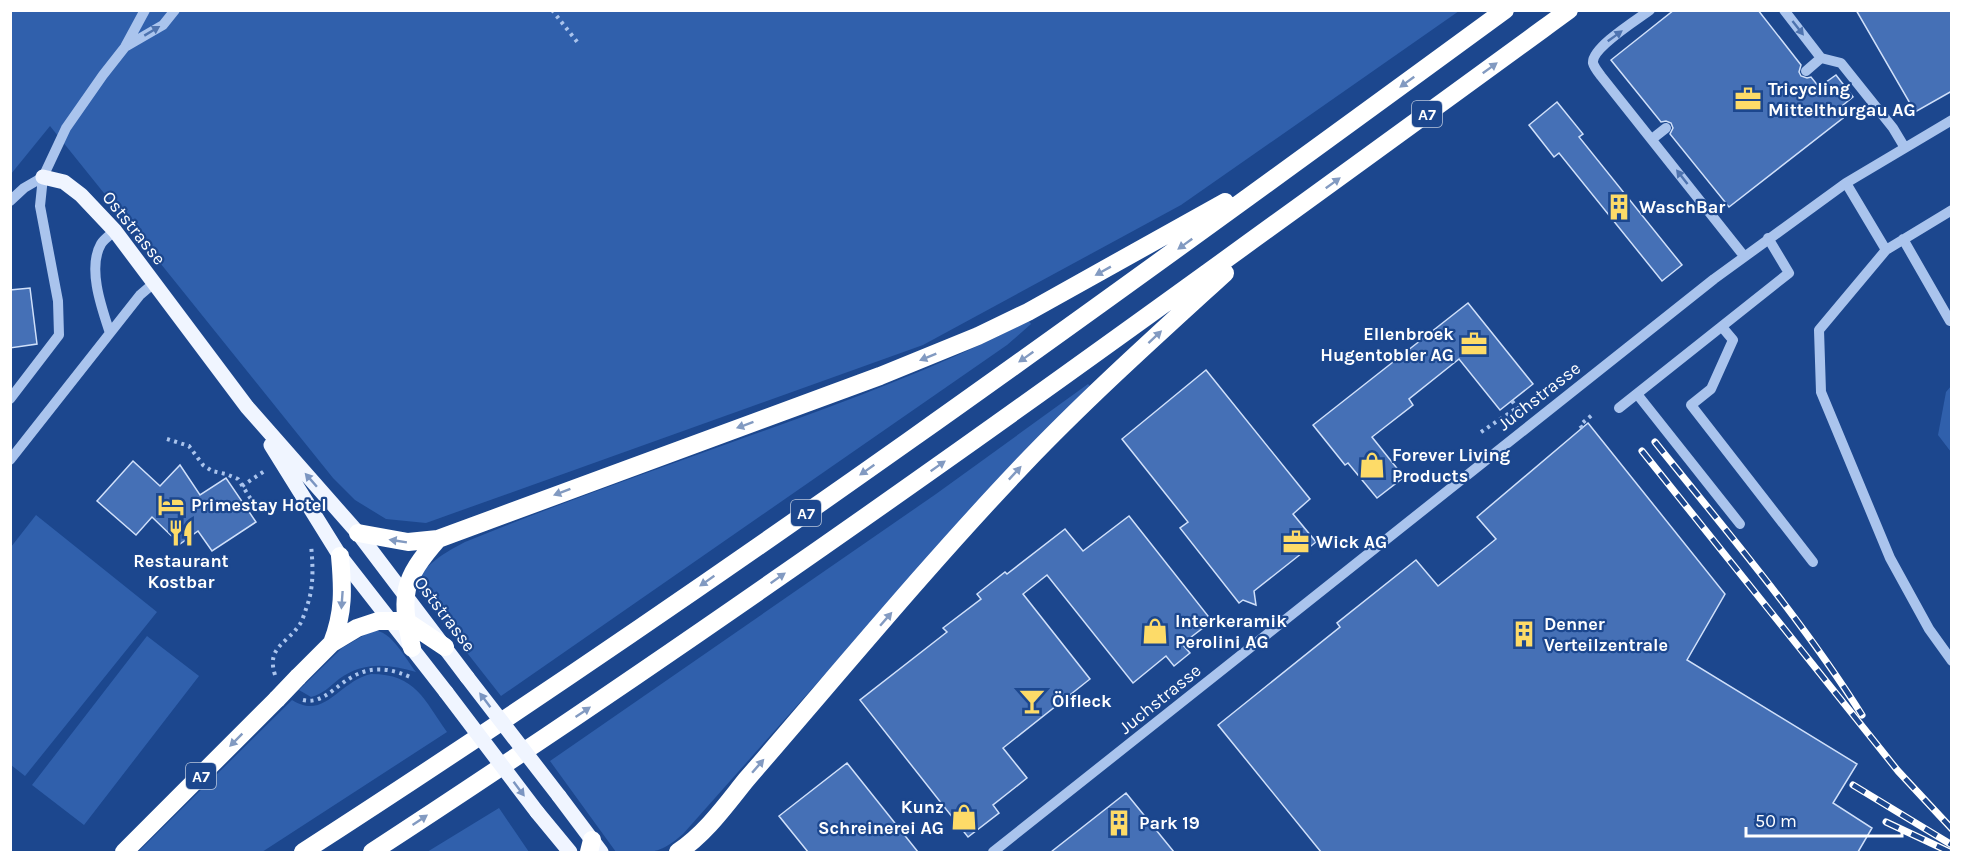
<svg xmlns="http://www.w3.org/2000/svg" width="1962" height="863" viewBox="0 0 1962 863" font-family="Karla,sans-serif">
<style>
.green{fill:#3060ac}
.building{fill:#4570b6;stroke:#d0e0fa;stroke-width:1.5}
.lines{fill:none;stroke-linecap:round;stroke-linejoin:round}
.path{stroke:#aac4ed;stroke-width:4;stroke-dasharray:3 4.5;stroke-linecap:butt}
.minor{stroke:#aac4ed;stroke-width:10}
.major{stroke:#f0f5ff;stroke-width:15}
.highway{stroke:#fff;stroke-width:18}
.rail-casing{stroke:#fff;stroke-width:7}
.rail{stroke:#1c478e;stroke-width:4.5;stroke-dasharray:14;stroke-linecap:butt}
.major-bridge{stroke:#f0f5ff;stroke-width:15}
.highway-bridge{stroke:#fff;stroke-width:18}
.oneway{fill:#4e73af}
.oneway2{fill:#829ac1}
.oneway3{fill:#7b95c1}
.labels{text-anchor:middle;stroke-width:4.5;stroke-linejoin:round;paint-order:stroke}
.shield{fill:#1c478e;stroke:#bbc8dd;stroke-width:1.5}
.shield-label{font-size:16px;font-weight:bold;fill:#fff}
.poi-label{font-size:18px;font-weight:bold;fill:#fff;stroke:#1c478e;text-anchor:start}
.street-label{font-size:18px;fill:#fff;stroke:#1c478e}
</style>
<rect width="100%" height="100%" fill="#1c478e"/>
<path class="green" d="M 11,11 L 1459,11 L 1181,205 L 923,345 L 426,523 L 386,519 L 355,500 L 333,478 L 50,126 L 11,174 Z
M 1029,321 L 1031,324 L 1007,345 L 501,696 L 417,589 C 417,567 448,551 465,542 C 555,505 647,473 738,440 C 837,405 936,369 1029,321 Z
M 1088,384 L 1090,386 L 1010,466 L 683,834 C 656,857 649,852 616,852 L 550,761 L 936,494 Z
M 1951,386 L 1951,452 L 1938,435 L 1946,392 Z
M 36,515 L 157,612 L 25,776 L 11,765 L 11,547 Z
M 373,630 C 392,631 405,658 416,672 C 389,664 363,661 339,679 C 329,687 323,694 311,697 L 299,690 L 342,648 Z
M 147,636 L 199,676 L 84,825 L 32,785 Z
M 371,674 C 416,674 424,700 447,732 L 262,852 L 138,852 L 292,700 C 325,721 339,681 371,674 Z
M 499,808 L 529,852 L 427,852 Z"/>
<path class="building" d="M 1674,10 L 1758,10 L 1801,65 L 1799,72 L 1801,76 L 1807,78 L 1811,77 L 1819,87 L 1836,75 L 1853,97 L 1837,110 L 1843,118 L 1729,207 L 1670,134 L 1673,128 L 1671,123 L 1666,121 L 1661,122 L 1611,60 Z
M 1856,10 L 1952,10 L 1952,91 L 1915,112 Z
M 1557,102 L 1583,134 L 1579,137 L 1682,265 L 1662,281 L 1559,153 L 1554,157 L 1529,125 Z
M 30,288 L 37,344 L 10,348 L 10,290 Z
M 1468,303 L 1533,384 L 1500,410 L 1459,359 L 1409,399 L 1413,405 L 1372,437 L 1404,477 L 1377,498 L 1348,463 L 1345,465 L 1313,425 Z
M 1206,370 L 1310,499 L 1293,514 L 1316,542 L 1254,591 L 1256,605 L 1243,600 L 1239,603 L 1180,528 L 1188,522 L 1122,439 Z
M 1588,423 L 1725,594 L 1687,660 L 1857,764 L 1833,803 L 1872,828 L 1858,852 L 1321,852 L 1218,725 L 1340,627 L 1337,623 L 1416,560 L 1438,586 L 1496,539 L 1477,517 Z
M 133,461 L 160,486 L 180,465 L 200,495 L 226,478 L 256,522 L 212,551 L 198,531 L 180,544 L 152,517 L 136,535 L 97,501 Z
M 1129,516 L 1212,621 L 1182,644 L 1190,653 L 1174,666 L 1166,656 L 1133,683 L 1047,575 L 1023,594 L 1090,679 L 1003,748 L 1027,778 L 993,805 L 999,813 L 968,837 L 860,700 L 947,632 L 943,628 L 981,599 L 977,594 L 1005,572 L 1007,574 L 1065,529 L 1083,551 Z
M 847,763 L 918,852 L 808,852 L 779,816 Z
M 1126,793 L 1174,852 L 1051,852 Z"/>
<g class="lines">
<path class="path" d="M 552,10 L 578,43
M 1512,401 L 1522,414
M 1582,428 L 1580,425 L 1592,415
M 1481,432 L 1517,408
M 167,439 L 189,446 L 203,465 L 212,471 L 226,474 L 238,479 L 254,504
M 242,486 L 266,470
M 275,675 C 266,647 287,644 300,624 C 303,619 305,612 307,606 C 314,587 313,565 311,545
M 303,700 C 336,708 348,649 410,677"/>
<path class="minor" d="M 1650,10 C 1638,19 1591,48 1593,63 C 1594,67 1598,72 1601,76 L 1744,256
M 1784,10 L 1821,58 L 1841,63 L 1893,128 L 1905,148
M 125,47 L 163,25 L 175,10
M 1806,71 L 1821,58
M 1652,139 L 1666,128
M 1846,183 L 1886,250 L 1819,330 L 1821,392 L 1890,558 L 1929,629 L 1952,661
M 10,201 L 24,188 L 43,177 L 66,128 L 103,75 L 125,47 L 145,10
M 1903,239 L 1950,321
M 1886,250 L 1952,210
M 1722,327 L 1733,340 L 1711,389 L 1691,405 L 1813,562
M 110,333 C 102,309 87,268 101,244 C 104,239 110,235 115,231
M 1637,394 L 1740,524
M 10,399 L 59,335 L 58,301 L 40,206 L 43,177
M 1619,408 L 1789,273 L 1768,238
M 10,460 L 140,295 L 154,283
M 993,852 L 1714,279 L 1846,183 L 1952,120"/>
<path class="major" d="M 43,177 L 64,182 L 81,195 L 115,231 L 247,407 L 358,533 L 467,677
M 271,445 L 340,556 L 446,692
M 559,796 L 601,852
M 537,812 L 570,852"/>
<path class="highway" d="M 358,533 L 408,542 L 438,539 L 880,376 L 978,336 L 1028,312 L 1225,202
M 332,643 C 344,612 343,589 340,556
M 412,648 C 400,595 402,580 438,539
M 298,677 L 332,643 L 357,628 L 378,621 L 406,621 L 445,647
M 124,852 L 277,699
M 303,852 C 714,587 1110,299 1505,10
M 372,852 C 780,586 1174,298 1569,10
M 589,852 L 592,840
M 678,852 C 706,833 725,806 746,780 C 838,674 927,566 1023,465 C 1087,398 1156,336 1225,273"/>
<g class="rail-casing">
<path id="rail" d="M 1655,442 C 1726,531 1801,618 1862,715
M 1642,451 L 1898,771 L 1952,829
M 1853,785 L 1952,845
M 1886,822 L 1950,852"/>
</g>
<use href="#rail" class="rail"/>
<path class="major-bridge" d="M 467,677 L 559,796
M 446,692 L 537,812"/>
<path class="highway-bridge" d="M 277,699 L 298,677"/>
</g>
<defs><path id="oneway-solid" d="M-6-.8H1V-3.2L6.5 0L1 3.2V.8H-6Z" transform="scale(1.5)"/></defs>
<g class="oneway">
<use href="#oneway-solid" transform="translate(1798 28) rotate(52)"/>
<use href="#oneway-solid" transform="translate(152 31) rotate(-31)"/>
<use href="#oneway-solid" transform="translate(1615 36) rotate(-36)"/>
<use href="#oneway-solid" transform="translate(1682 177) rotate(-128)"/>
</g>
<g class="oneway2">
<use href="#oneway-solid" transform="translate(1490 68) rotate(-36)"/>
<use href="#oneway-solid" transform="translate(1407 82) rotate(144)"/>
<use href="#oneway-solid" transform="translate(1333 183) rotate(-36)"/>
<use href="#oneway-solid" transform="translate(1185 244) rotate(144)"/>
<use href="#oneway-solid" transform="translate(1103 271) rotate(151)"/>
<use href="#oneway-solid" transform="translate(1155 337) rotate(-43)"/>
<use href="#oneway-solid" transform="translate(928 357) rotate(158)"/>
<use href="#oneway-solid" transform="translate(1026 357) rotate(145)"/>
<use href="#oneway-solid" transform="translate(745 425) rotate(160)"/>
<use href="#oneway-solid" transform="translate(938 466) rotate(-35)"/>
<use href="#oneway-solid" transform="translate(867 470) rotate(145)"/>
<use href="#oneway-solid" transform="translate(1015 473) rotate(-47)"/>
<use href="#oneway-solid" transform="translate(562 492) rotate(159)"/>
<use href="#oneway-solid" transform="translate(398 541) rotate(-171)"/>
<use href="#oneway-solid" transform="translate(778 578) rotate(-35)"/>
<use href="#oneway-solid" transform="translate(707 581) rotate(145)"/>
<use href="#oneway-solid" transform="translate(342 600) rotate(94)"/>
<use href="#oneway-solid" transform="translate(886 619) rotate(-49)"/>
<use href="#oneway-solid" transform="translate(583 712) rotate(-34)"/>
<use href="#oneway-solid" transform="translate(236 740) rotate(135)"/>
<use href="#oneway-solid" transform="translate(758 766) rotate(-49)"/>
<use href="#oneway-solid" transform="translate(420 820) rotate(-34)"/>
</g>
<g class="oneway3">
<use href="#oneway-solid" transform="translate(311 480) rotate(-131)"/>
<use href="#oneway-solid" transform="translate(485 700) rotate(-127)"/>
<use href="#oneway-solid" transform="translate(519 789) rotate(53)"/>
</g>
<defs>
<g id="office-bare" transform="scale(2.07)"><path d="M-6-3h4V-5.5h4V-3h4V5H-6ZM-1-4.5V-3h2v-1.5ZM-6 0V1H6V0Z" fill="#fddb68" stroke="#1c478e" stroke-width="2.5" paint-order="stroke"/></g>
<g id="building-bare" transform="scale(2.07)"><path d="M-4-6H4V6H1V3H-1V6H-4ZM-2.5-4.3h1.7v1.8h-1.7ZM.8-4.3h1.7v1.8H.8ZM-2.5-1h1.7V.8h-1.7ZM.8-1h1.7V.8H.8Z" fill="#fddb68" stroke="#1c478e" stroke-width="2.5" paint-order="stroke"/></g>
<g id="shop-bare" transform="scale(2.07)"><path d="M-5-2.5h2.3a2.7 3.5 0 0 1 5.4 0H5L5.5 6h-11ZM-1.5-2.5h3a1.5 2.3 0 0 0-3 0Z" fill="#fddb68" stroke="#1c478e" stroke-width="2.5" paint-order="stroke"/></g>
<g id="hotel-bare" transform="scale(2.07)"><path d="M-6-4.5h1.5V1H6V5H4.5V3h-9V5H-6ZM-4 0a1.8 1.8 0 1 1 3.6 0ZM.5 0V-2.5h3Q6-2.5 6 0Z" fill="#fddb68" stroke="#1c478e" stroke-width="2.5" paint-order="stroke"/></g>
<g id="restaurant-bare" transform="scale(2.07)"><path d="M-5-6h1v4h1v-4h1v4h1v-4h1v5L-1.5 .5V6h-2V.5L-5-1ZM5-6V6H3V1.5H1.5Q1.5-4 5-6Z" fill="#fddb68" stroke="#1c478e" stroke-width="2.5" paint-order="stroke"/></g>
<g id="bar-bare" transform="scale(2.07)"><path d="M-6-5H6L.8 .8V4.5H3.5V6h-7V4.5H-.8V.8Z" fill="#fddb68" stroke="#1c478e" stroke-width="2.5" paint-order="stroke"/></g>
</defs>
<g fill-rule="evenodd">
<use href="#office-bare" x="1748" y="99"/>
<use href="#building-bare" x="1619" y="207"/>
<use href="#office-bare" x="1474" y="344"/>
<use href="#shop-bare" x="1372" y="465"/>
<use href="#hotel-bare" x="171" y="505"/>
<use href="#restaurant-bare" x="181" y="533"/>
<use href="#office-bare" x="1296" y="542"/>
<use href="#shop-bare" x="1155" y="631"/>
<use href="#building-bare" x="1524" y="634"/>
<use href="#bar-bare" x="1032" y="701"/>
<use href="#shop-bare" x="964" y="817"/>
<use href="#building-bare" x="1119" y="823"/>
</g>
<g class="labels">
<g class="shield">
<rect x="1412" y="101" width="30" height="26" rx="4.5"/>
<rect x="791" y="500" width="30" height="26" rx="4.5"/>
<rect x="186" y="763" width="30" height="26" rx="4.5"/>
</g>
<g class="shield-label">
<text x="1427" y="120">A7</text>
<text x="806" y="519">A7</text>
<text x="201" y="782">A7</text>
</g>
<g class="poi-label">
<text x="1768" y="95">Tricycling<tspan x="1768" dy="21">Mittelthurgau AG</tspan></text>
<text x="1639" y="213">WaschBar</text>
<text x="1454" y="340" text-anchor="end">Ellenbroek<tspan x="1454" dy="21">Hugentobler AG</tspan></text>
<text x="1392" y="461">Forever Living<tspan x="1392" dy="21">Products</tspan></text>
<text x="191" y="511">Primestay Hotel</text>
<text x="1316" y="548">Wick AG</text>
<text x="181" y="567" text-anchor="middle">Restaurant<tspan x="181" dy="21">Kostbar</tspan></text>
<text x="1175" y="627">Interkeramik<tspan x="1175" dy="21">Perolini AG</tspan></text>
<text x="1544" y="630">Denner<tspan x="1544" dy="21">Verteilzentrale</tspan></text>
<text x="1052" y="707">Ölfleck</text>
<text x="944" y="813" text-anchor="end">Kunz<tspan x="944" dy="21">Schreinerei AG</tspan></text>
<text x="1139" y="829">Park 19</text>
</g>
<g class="street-label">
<text transform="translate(134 228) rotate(51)" y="6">Oststrasse</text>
<text transform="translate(1539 396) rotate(-38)" y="6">Juchstrasse</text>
<text transform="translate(445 614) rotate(53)" y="6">Oststrasse</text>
<text transform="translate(1160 699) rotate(-39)" y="6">Juchstrasse</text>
</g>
</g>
<rect width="1962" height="863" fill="none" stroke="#ffffff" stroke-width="24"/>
<path d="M1746 827v9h156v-9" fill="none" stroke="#ffffff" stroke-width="3"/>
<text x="1755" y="827" font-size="18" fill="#ffffff" stroke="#1c478e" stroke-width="4.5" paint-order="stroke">50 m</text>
</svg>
